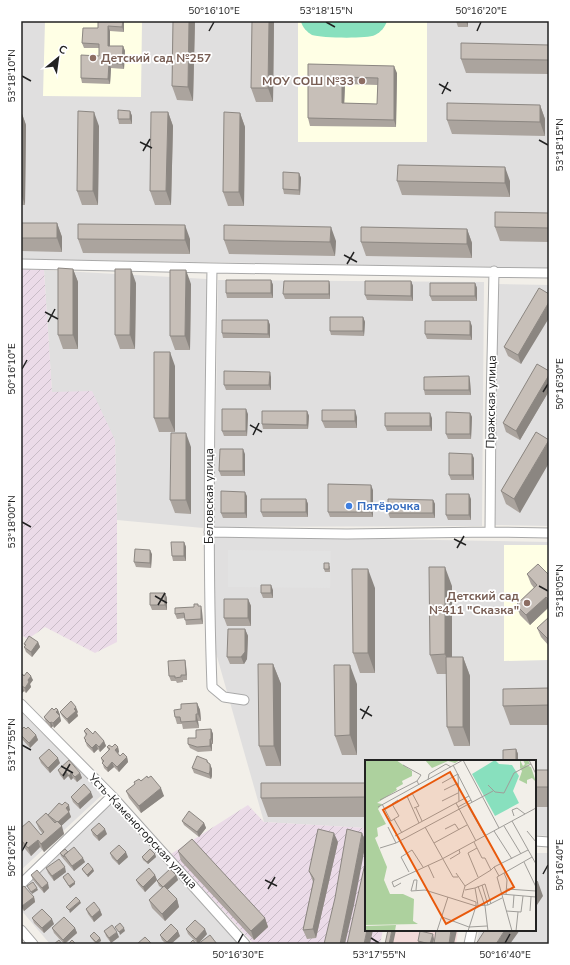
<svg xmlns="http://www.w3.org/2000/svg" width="570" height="965" viewBox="0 0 570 965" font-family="'Nunito Sans',sans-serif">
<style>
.residential{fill:#e0dfdf}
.commercial{fill:#f2dad9}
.industrial{fill:url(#industrial-furrows)}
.education{fill:#ffffe5}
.pitch{fill:#88e0be}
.parking{fill:#e2e2e2}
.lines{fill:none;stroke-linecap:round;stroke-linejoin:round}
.minor-casing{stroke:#a9a9a9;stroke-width:11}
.minor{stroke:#fff;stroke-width:9}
.wall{fill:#aba49e;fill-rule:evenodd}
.shaded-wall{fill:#8b8681}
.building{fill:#c7bfb8;stroke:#8b8681;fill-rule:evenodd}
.ticks{fill:none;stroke:#222;stroke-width:1.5}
.education-dot{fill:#8d6e63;stroke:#fff;stroke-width:1.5}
.shop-dot{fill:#3f7fe0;stroke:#fff;stroke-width:1.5}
.labels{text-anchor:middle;stroke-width:3.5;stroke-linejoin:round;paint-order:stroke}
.education-label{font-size:12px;font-weight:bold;fill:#785e54;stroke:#fff;text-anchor:end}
.street-label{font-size:12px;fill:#222;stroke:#fff}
.shop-label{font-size:12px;font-weight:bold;fill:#366cbe;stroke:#fff;text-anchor:start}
.inset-road{fill:none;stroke:#9f9d99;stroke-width:1}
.view{fill:#e8590c;fill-opacity:0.15;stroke:#e8590c;stroke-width:2}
.inset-edge{fill:none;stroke:#222;stroke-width:2}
.neatline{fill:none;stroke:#222;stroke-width:1.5}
.ticks-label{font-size:10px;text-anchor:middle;fill:#222}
</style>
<defs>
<pattern id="industrial-furrows" width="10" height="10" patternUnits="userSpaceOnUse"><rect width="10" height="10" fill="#ebdbe8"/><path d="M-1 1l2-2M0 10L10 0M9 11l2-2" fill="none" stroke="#c9bcc7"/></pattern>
</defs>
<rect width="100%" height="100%" fill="#f2efe9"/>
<path class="residential" d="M 21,21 L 549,21 L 549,268 L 21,259 Z
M 44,270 L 207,279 L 203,528 L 117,520 L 115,440 L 52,393 Z
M 218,280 L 484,282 L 482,526 L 214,527 Z
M 497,284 L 549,285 L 549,526 L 494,525 Z
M 213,536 L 549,542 L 549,836 L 535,835 L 535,761 L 366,761 L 366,828 L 264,822 L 214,646 Z
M 21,712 L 103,794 L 21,870 Z
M 111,804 L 238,944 L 50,944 L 21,910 L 21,885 Z
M 535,853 L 549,853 L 549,944 L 476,944 L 479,930 L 535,930 Z"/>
<path class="commercial" d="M 390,930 L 458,930 L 456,944 L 387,944 Z"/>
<path class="industrial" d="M 21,269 L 44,270 L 52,392 L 92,391 L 115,440 L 117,520 L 117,642 L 95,653 L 45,627 L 28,639 L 21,635 Z
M 248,805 L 264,822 L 366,828 L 366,930 L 383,930 L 380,944 L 256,944 L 252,942 L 171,854 Z"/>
<path class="education" d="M 45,21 L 142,21 L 141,97 L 43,96 Z
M 298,21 L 427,21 L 427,142 L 298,142 Z
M 504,545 L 549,545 L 549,660 L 504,661 Z"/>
<path class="pitch" d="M 301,21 L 387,21 C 385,27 381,32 375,35 C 367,39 321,38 312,35 C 307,32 302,27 301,21 Z"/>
<path class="parking" d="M 228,550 L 331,551 L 330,588 L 228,587 Z"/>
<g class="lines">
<g class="minor-casing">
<path id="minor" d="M 21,264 L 212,268 L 549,273
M 212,268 C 210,408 207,548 212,687 L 224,697 L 244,700
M 209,532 L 347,534 L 490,532 L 549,533
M 490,532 L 491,404 L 494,271
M 21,704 L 112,796 L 245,944
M 535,841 L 549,842
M 21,884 L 112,796
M 21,930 L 33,944
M 469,944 L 472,930"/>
</g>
<use href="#minor" class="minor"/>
</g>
<path class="wall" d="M 124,21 L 124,32 L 110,31 L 110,46 L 123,46 L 125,51 L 124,69 L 111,68 L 110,84 L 82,83 L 81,78 L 99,56 L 99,48 L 84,48 L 82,43 L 98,28 Z
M 173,21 L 195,21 L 193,101 L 177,100 L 172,86 Z
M 252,21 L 274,21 L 273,102 L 256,102 L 251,88 Z
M 456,21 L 468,21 L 468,27 L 458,27 Z
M 549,45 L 549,74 L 466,73 L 461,59 Z
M 308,64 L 397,73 L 396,127 L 310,126 L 308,118 ZM 345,84 L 378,85 L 377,104 L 344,103 Z
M 540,105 L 545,119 L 545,136 L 452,134 L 447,120 Z
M 21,111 L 26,125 L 25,205 L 21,205 Z
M 130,111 L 132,116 L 132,124 L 119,124 L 118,119 Z
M 168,112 L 173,126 L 171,205 L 155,205 L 150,191 Z
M 240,113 L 245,127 L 244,206 L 228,206 L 223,192 Z
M 99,126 L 98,205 L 82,205 L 77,191 Z
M 299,173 L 301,178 L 300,195 L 284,194 L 283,189 Z
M 397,181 L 510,181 L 510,197 L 402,195 Z
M 549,213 L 549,242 L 500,241 L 495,227 Z
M 21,223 L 57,223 L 62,237 L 62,252 L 21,251 Z
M 467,229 L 472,243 L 472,258 L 366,256 L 361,242 Z
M 78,239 L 190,239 L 190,254 L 83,253 Z
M 224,240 L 336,241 L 335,256 L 229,254 Z
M 73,269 L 78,282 L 78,349 L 63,349 L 58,335 Z
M 271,280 L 273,285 L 273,298 L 227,298 L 226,293 Z
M 329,281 L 330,286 L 330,299 L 285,299 L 283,294 Z
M 411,281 L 413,286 L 413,301 L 367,300 L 365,295 Z
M 136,283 L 135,349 L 120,349 L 115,335 Z
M 475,283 L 477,288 L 477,301 L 432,301 L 430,296 Z
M 191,284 L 190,350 L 175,350 L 170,336 Z
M 549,294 L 521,364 L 508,356 L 504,347 Z
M 363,317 L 365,322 L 364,336 L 331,335 L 330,331 Z
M 268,320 L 270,325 L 270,338 L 223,338 L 222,333 Z
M 472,326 L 472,340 L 427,339 L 425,334 Z
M 175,366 L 175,432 L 159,432 L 154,418 Z
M 549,371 L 549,391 L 520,440 L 506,432 L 503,423 Z
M 469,376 L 470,381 L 471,395 L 425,395 L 424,390 Z
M 271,377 L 271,390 L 226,390 L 224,385 Z
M 307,411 L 309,416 L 308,429 L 263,429 L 262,424 Z
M 470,413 L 472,417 L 471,439 L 448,439 L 446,434 Z
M 248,414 L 247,436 L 224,436 L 222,431 Z
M 357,417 L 357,428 L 325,428 L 322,421 Z
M 432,418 L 432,431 L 387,431 L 385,426 Z
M 536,432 L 520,513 L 506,504 L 501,491 Z
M 191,447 L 191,514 L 175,513 L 170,500 Z
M 245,454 L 245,476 L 221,476 L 219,471 Z
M 474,458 L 474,480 L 451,480 L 449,475 Z
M 373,490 L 373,517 L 330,517 L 328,512 Z
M 247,496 L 247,518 L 223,518 L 221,513 Z
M 306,499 L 308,504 L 308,517 L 263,517 L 261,512 Z
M 471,499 L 471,520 L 448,520 L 446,515 Z
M 433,500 L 435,504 L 435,518 L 390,518 L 388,513 Z
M 184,542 L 186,547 L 186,561 L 173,561 L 172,556 Z
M 152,554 L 151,568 L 136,567 L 134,562 Z
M 330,566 L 330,572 L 325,572 L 324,569 Z
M 527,574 L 549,575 L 549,607 L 530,625 L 520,615 L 516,605 L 534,588 L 531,584 Z
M 452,586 L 452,657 L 463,657 L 470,676 L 470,746 L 454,746 L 447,727 L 447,674 L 437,674 L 430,655 Z
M 375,588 L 375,673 L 360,673 L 353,653 Z
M 273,590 L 273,598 L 263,598 L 261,593 Z
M 165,593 L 167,598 L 167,610 L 152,610 L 150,605 Z
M 248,599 L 251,606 L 251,626 L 227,626 L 224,618 Z
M 199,606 L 202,611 L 203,624 L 186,625 L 185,618 L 177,619 L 175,614 L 194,607 Z
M 549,617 L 549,646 L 541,637 L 537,628 Z
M 245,629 L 248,636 L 247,659 L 244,664 L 230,664 L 227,657 Z
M 38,642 L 40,647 L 32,657 L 26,652 L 24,647 L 25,646 L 24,644 Z
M 185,660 L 186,665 L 187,680 L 183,680 L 183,682 L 177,683 L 176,681 L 171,681 L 169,676 Z
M 273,664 L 281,684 L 281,766 L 266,766 L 259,746 Z
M 21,673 L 33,680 L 30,684 L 31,687 L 26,693 L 24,691 L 21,694 Z
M 357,684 L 357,755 L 342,755 L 335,736 Z
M 549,688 L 549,725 L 510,725 L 503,706 Z
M 197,703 L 200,710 L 201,721 L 198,721 L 199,728 L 183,729 L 182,724 L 177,724 L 175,717 L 181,709 Z
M 54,710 L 58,710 L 60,715 L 59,715 L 61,721 L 54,728 L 53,726 L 51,728 L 46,722 L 44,717 Z
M 60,712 L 78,712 L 77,713 L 78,716 L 69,724 L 62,716 Z
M 26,729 L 36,735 L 38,740 L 30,748 L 22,739 L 21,737 L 21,730 Z
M 211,729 L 213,734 L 213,744 L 212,744 L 212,751 L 198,752 L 190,748 L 188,744 L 196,738 Z
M 84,731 L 93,734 L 104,741 L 106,746 L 100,752 L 98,749 L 94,753 L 87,746 L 84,738 L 86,736 Z
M 107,747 L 118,747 L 119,752 L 118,753 L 120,756 L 127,757 L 128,762 L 119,772 L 114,767 L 108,772 L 104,768 L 101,758 L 109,751 Z
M 516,749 L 518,754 L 518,761 L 503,761 L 503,760 Z
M 39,758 L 60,763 L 50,773 L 41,763 Z
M 207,760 L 212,769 L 212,776 L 211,779 L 194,773 L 192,768 Z
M 58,770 L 80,773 L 82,778 L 77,782 L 73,778 L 71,780 L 68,776 L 64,780 L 60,775 Z
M 535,770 L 549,770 L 549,807 L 535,807 Z
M 148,778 L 164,796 L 141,813 L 129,798 L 126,791 L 135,784 L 134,782 Z
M 366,783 L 366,817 L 268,817 L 261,798 Z
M 71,797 L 93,797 L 80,809 L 73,802 Z
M 62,805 L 70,810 L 69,811 L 71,817 L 61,826 L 64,834 L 44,852 L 40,847 L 31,856 L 21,844 L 21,828 L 41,835 L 42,833 L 39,829 L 36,822 L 49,816 Z
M 182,821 L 204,823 L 206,828 L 199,837 L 184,825 Z
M 91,830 L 107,834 L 99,841 L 93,835 Z
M 338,842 L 316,938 L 307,939 L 303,930 L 313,882 L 309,871 Z
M 178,851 L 265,918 L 268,927 L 254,940 L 181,861 Z
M 68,852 L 85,862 L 74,871 L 61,856 L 60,853 Z
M 110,853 L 128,857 L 119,865 L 112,858 Z
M 155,854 L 156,857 L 148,864 L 143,860 L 142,857 Z
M 46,868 L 66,872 L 54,881 L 48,873 Z
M 82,869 L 93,869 L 94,871 L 88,877 L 83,871 Z
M 31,875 L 49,888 L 44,893 L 33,880 Z
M 155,875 L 157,880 L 145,892 L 138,884 L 136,880 Z
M 176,875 L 178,880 L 167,890 L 177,899 L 179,907 L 165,921 L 152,908 L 149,900 L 162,888 L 159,886 L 157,881 Z
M 63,877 L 75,884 L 70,888 L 64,879 Z
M 21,888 L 34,897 L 35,902 L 24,911 L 21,907 Z
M 86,909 L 100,910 L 102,915 L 94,922 L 88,914 Z
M 32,918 L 54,924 L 44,933 L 34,923 Z
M 52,928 L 75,928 L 77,933 L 65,944 L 64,944 L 54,933 Z
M 186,929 L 207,934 L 198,944 L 188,934 Z
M 104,931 L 119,937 L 111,943 L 106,936 Z
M 160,935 L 180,936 L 171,944 L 166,944 L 162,940 Z
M 90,936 L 100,938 L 101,941 L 96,944 L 91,938 Z
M 434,939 L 433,944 L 419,944 L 418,941 Z"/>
<path class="shaded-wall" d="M 123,21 L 124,21 L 124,32 L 122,27 Z
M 189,21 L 195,21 L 193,101 L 188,87 Z
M 269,21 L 274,21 L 273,102 L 268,88 Z
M 466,21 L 468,21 L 468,27 Z
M 108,26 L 110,31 L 110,51 L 108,46 Z
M 123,46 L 125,51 L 124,69 L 122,64 Z
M 109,63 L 111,68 L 110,84 L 108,79 Z
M 394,66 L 397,73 L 396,127 L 394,120 Z
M 342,77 L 345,84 L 344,110 L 342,103 Z
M 540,105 L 545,119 L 545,136 L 540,122 Z
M 21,111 L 26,125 L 25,205 L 21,193 Z
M 130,111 L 132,116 L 132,124 L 130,119 Z
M 94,112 L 99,126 L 98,205 L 93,191 Z
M 168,112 L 173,126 L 171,205 L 166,191 Z
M 240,113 L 245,127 L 244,206 L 239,192 Z
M 505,167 L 510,181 L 510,197 L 505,183 Z
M 299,173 L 301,178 L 300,195 L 299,190 Z
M 57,223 L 62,237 L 62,252 L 57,238 Z
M 185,225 L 190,239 L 190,254 L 185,240 Z
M 331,227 L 336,241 L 335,256 L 330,242 Z
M 467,229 L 472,243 L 472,258 L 467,244 Z
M 73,269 L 78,282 L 78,349 L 73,335 Z
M 131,269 L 136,283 L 135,349 L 130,335 Z
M 186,270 L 191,284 L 190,350 L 185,336 Z
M 271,280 L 273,285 L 273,298 L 271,293 Z
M 329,281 L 330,286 L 330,299 L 329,294 Z
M 411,281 L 413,286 L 413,301 L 411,296 Z
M 475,283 L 477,288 L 477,301 L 475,296 Z
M 549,302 L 549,318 L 521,364 L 518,355 Z
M 363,317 L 365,322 L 364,336 L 363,331 Z
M 268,320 L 270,325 L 270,338 L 268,334 Z
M 470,321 L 472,326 L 472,340 L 470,335 Z
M 170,352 L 175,366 L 175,432 L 169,418 Z
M 270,372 L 271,377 L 271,390 L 269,385 Z
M 549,375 L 549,391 L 520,440 L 516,431 Z
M 469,376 L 470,381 L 471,395 L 469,390 Z
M 246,409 L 248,414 L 247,436 L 246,431 Z
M 355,410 L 357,417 L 357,428 L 355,421 Z
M 307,411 L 309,416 L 308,429 L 307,425 Z
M 430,413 L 432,418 L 432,431 L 430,426 Z
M 470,413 L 472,417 L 471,439 L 470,434 Z
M 186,433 L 191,447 L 191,514 L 186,500 Z
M 549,440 L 549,463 L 520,513 L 514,499 Z
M 243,449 L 245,454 L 245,476 L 243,471 Z
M 472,454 L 474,458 L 474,480 L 472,475 Z
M 371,485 L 373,490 L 373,517 L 371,512 Z
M 245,492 L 247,496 L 247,518 L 245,513 Z
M 469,494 L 471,499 L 471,520 L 469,515 Z
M 306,499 L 308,504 L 308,517 L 306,512 Z
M 433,500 L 435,504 L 435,518 L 433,513 Z
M 184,542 L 186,547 L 186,561 L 184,556 Z
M 150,550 L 152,554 L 151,568 L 150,563 Z
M 445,567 L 452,586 L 452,674 L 445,654 Z
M 368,569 L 375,588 L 375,673 L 368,653 Z
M 271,585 L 273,590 L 273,598 L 271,593 Z
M 165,593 L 167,598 L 167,610 L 165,605 Z
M 546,597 L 549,607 L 530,625 L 526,615 Z
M 248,599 L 251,606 L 251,626 L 248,618 Z
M 201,606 L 202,611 L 203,624 L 201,619 Z
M 245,629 L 248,636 L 247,659 L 244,664 L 241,657 Z
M 38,642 L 40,647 L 32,657 L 31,652 Z
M 463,657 L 470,676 L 470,746 L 463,727 Z
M 185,660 L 186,665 L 187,680 L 186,675 Z
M 273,664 L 281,684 L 281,766 L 274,746 Z
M 350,665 L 357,684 L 357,755 L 350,735 Z
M 31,676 L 33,680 L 30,684 L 31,687 L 26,693 L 25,688 L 28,680 Z
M 22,686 L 24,691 L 21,694 L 21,687 Z
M 197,703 L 200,710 L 201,721 L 198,714 Z
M 76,707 L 78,712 L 77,713 L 78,716 L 69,724 L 67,719 Z
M 58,710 L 60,715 L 58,717 L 56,712 Z
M 196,714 L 198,721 L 199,728 L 196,721 Z
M 60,716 L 61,721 L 54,728 L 53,723 Z
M 51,722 L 53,726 L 51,728 L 50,723 Z
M 211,729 L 213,734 L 213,744 L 211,739 Z
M 36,735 L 38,740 L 30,748 L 29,743 Z
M 210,739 L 212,744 L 212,751 L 210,746 Z
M 104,741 L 106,746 L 100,752 L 99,747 Z
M 96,744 L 98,749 L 94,753 L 92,748 Z
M 118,747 L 119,752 L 116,755 L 115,750 Z
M 516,749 L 518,754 L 518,761 L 517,761 L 516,760 Z
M 127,757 L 128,762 L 119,772 L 117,767 Z
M 58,758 L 60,763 L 50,773 L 48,768 Z
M 112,762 L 114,767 L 108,772 L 107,768 Z
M 210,764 L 212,769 L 212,776 L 211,779 L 209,774 Z
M 66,772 L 68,776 L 64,780 L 62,775 Z
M 71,773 L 73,778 L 71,780 L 69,776 Z
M 80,773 L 82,778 L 77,782 L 75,777 Z
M 161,788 L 164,796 L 141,813 L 139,806 Z
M 91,792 L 93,797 L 80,809 L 78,804 Z
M 69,805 L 70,810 L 67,813 L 66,808 Z
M 69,812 L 71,817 L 59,828 L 57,823 Z
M 204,823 L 206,828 L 199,837 L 197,832 Z
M 62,826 L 64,834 L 44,852 L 41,844 Z
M 105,829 L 107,834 L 99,841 L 97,836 Z
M 334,833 L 338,842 L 316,938 L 313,929 Z
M 362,833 L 366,842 L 354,905 L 345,944 L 340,944 Z
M 38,840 L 40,847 L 31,856 L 28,848 Z
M 126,852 L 128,857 L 119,865 L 117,861 Z
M 155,854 L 156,857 L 148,864 L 147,862 Z
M 83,858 L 85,862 L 74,871 L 72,866 Z
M 65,867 L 66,872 L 54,881 L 52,876 Z
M 93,869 L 94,871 L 88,877 L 87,875 Z
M 155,875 L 157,880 L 145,892 L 143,887 Z
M 176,875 L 178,880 L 165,892 L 163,887 Z
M 75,882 L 75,884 L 70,888 L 69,886 Z
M 538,882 L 543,896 L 535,908 L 535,886 Z
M 48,883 L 49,888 L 44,893 L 42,888 Z
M 37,888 L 38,890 L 32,894 L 31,892 Z
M 34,897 L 35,902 L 24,911 L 22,906 Z
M 177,899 L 179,907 L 165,921 L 162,914 Z
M 80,901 L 81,903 L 70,913 L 69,910 Z
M 100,910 L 102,915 L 94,922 L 92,917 Z
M 265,918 L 268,927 L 254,940 L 251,931 Z
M 52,919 L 54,924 L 44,933 L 42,928 Z
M 75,928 L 77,933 L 64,944 L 63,940 Z
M 124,928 L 125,931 L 120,935 L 119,932 Z
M 205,929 L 207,934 L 198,944 L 196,939 Z
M 367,930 L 373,930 L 370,944 L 364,944 Z
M 392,930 L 396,930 L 393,944 L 389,944 Z
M 451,930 L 457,930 L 454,944 L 449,944 Z
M 505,930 L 520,930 L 510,944 L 496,944 Z
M 178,931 L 180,936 L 171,944 L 168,944 L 167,942 Z
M 117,932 L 119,937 L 111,943 L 109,938 Z
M 433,934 L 434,939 L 433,944 L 430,944 Z
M 100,938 L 101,941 L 96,944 L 96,942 Z"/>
<path class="building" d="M 98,21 L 123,21 L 122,27 L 108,26 L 108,46 L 123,46 L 122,64 L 109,63 L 108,79 L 81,78 L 81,55 L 99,56 L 99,44 L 82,43 L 83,28 L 98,28 Z
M 173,21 L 189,21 L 188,87 L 172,86 Z
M 252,21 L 269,21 L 268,88 L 251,88 Z
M 461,43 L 549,45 L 549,60 L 461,59 Z
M 308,64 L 394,66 L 394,120 L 308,118 ZM 342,77 L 378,78 L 377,104 L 342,103 Z
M 447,103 L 540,105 L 540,122 L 447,120 Z
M 118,110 L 130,111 L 130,119 L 118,119 Z
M 78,111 L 94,112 L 93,191 L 77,191 Z
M 151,112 L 168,112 L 166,191 L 150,191 Z
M 224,112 L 240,113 L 239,192 L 223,192 Z
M 398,165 L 505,167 L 505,183 L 397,181 Z
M 283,172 L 299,173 L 299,190 L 283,189 Z
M 495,212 L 549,213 L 549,228 L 495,227 Z
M 21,223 L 57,223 L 57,238 L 21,238 Z
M 78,224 L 185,225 L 185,240 L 78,239 Z
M 224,225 L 331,227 L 330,242 L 224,240 Z
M 361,227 L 467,229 L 467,244 L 361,242 Z
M 58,268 L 73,269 L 73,335 L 58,335 Z
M 115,269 L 131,269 L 130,335 L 115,335 Z
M 170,270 L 186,270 L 185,336 L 170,336 Z
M 226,280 L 271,280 L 271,293 L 226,293 Z
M 284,281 L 329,281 L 329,294 L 283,294 Z
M 365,281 L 411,281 L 411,296 L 365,295 Z
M 430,283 L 475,283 L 475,296 L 430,296 Z
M 539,288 L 549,294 L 549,302 L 518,355 L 504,347 Z
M 330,317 L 363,317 L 363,331 L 330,331 Z
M 222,320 L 268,320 L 268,334 L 222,333 Z
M 425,321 L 470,321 L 470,335 L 425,334 Z
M 154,352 L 170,352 L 169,418 L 154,418 Z
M 537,364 L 549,371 L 549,375 L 516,431 L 503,423 Z
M 224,371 L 270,372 L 269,385 L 224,385 Z
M 469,376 L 469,390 L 424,390 L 424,377 Z
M 222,409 L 246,409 L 246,431 L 222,431 Z
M 322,410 L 355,410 L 355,421 L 322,421 Z
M 262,411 L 307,411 L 307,425 L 262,424 Z
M 446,412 L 470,413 L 470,434 L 446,434 Z
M 385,413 L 430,413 L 430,426 L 385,426 Z
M 536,432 L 549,440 L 514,499 L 501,491 Z
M 171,433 L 186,433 L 186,500 L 170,500 Z
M 220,449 L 243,449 L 243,471 L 219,471 Z
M 449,453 L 472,454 L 472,475 L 449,475 Z
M 328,484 L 371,485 L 371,512 L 328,512 Z
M 221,491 L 245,492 L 245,513 L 221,513 Z
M 446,494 L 469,494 L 469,515 L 446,515 Z
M 261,499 L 306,499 L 306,512 L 261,512 Z
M 388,499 L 433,500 L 433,513 L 388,513 Z
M 171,542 L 184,542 L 184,556 L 172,556 Z
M 135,549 L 150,550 L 150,563 L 134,562 Z
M 324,563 L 329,563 L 329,569 L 324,569 Z
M 538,564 L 549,575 L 549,600 L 546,597 L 526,615 L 516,605 L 537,585 L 527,574 Z
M 429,567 L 445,567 L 445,654 L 430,655 Z
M 352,569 L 368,569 L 368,653 L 353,653 Z
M 261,585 L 271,585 L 271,593 L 261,593 Z
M 150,593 L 165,593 L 165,605 L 150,605 Z
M 224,599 L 248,599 L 248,618 L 224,618 Z
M 194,604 L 198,604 L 198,606 L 201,606 L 201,619 L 185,620 L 184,613 L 175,614 L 175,608 L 194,607 Z
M 549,617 L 549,640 L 537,628 Z
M 228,629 L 245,629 L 245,652 L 241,657 L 227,657 Z
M 29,636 L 38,642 L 31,652 L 24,647 L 26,645 L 24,644 Z
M 446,657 L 463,657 L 463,727 L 447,727 Z
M 185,660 L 186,675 L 181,675 L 181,677 L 175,678 L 175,676 L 169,676 L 168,661 Z
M 258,664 L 273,664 L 274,746 L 259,746 Z
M 334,665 L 350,665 L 350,735 L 335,736 Z
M 27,672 L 31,676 L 28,680 L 29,682 L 25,688 L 22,686 L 21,687 L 21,673 L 24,676 Z
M 549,688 L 549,705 L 503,706 L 503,689 Z
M 71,701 L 76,707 L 74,709 L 76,711 L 67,719 L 60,712 Z
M 197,703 L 198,714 L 196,714 L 196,721 L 181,722 L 180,717 L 175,717 L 174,710 L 181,709 L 181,704 Z
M 52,708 L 54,710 L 56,708 L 58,710 L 56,712 L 60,716 L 53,723 L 51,722 L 50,723 L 44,717 Z
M 24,727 L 26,729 L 28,727 L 36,735 L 29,743 L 21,735 L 21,730 Z
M 87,728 L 93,734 L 95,731 L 104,741 L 99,747 L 96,744 L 92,748 L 85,741 L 86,740 L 84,738 L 87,734 L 84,731 Z
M 211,729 L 211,739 L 210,739 L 210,746 L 197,747 L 188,744 L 188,738 L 196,738 L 196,730 Z
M 115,744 L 118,747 L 115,750 L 120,756 L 123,753 L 127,757 L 117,767 L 112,762 L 107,768 L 102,763 L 104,761 L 101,758 L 110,749 L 107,747 L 109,745 L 112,747 Z
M 49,749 L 58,758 L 48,768 L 39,758 Z
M 516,749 L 516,760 L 503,760 L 503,750 Z
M 197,756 L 207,760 L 207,762 L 210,764 L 210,771 L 209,774 L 192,768 Z
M 69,760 L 80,773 L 75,777 L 71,773 L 69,776 L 66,772 L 62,775 L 58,770 Z
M 535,770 L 549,770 L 549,787 L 535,787 Z
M 147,776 L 148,778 L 151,776 L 161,788 L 139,806 L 126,791 L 135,784 L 134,782 L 139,779 L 141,781 Z
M 261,783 L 366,783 L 366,797 L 261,798 Z
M 84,784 L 91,792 L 78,804 L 71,797 Z
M 65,802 L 69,805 L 66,808 L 69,812 L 58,822 L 57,821 L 57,822 L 48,815 L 59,803 L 62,805 Z
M 189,811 L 204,823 L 197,832 L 182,821 Z
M 46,813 L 55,823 L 57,821 L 62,826 L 41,844 L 38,840 L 28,848 L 21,840 L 21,828 L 29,821 L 41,835 L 44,832 L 36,822 Z
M 99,823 L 105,829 L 97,836 L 91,830 Z
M 318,829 L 334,833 L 313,929 L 303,930 L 314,879 L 309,871 Z
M 347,829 L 362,833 L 350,895 L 340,944 L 324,944 L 335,898 Z
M 192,839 L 265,918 L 251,931 L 178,851 Z
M 119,845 L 126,852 L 117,861 L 110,853 Z
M 74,847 L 83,858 L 72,866 L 64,855 Z
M 65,849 L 68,852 L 64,855 L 64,857 L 60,853 Z
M 150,849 L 155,854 L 147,862 L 142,857 Z
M 59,859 L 65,867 L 52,876 L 46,868 Z
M 366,859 L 366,930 L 367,930 L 364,944 L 347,944 Z
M 88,863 L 93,869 L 87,875 L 82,869 Z
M 149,868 L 155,875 L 143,887 L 136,880 Z
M 170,869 L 176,875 L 163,887 L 157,881 Z
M 37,870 L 48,883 L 42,888 L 31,875 Z
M 68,873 L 75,882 L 69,886 L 63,877 Z
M 535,880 L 538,882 L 535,886 Z
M 33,882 L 37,888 L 31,892 L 27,886 Z
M 24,886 L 34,897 L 22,906 L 21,904 L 21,888 Z
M 164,886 L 177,899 L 162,914 L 149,900 Z
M 76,897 L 80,901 L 69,910 L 66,907 Z
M 94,902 L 100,910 L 92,917 L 86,909 Z
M 42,909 L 52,919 L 42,928 L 32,918 Z
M 64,917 L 75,928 L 63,940 L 52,928 Z
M 195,920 L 205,929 L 196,939 L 186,929 Z
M 120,923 L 124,928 L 119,932 L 115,927 Z
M 171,924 L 178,931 L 167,942 L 160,935 Z
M 112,925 L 117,932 L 109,938 L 104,931 Z
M 388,930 L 392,930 L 389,944 L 385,944 Z
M 436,930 L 451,930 L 449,944 L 434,944 Z
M 485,930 L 505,930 L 496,944 L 476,944 Z
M 420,931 L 433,934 L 430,944 L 418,941 Z
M 94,932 L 100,938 L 96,942 L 90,936 Z
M 210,935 L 217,944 L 198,944 Z
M 145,937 L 151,943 L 150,944 L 137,944 Z
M 59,940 L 62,944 L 54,944 Z
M 72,940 L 76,944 L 68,944 Z
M 193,940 L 196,944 L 189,944 Z"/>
<path class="ticks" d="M 326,22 L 335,27M 209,31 L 214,22M 477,31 L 481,22M 22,76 L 31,81M 439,84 L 451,91M 442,94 L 448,82M 539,140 L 548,145M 140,142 L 152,148M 143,151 L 150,139M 344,255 L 357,262M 347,264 L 354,252M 45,312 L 58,319M 48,322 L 55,309M 22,369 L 27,360M 543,392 L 548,384M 250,425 L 262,432M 253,435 L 259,423M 22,522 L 31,527M 454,539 L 466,545M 457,548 L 464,536M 539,586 L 548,591M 155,596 L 167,603M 158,605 L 165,593M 360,709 L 372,716M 362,719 L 369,706M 22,745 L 31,750M 61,766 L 73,773M 63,776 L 70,764M 22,851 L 27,842M 543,874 L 548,865M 265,880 L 277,886M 268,889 L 275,877M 371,938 L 379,943M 238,943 L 243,934M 505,943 L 510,934"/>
<g class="education-dot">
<circle cx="93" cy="58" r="4"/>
<circle cx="362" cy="81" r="4"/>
<circle cx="527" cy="603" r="4"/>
</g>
<circle class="shop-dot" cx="349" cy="506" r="4"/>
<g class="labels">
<g class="education-label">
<text x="101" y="62" text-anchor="start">Детский сад №257</text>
<text x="354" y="85">МОУ СОШ №33</text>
<text x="519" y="600">Детский сад<tspan x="519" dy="14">№411 "Сказка"</tspan></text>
</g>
<g class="street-label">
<text transform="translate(491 402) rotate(-89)" y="4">Пражская улица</text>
<text transform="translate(209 496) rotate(-90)" y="4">Беловская улица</text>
<text transform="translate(143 831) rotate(47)" y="4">Усть-Каменогорская улица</text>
</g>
<g class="shop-label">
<text x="357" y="510">Пятёрочка</text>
</g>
</g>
<g transform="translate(365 760)">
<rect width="171" height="171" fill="#f2efe9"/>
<path d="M 0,0 L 31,0 L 47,11 L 47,16 L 37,21 L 38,24 L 31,28 L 32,30 L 12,43 L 17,44 L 13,49 L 21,64 L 12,68 L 13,76 L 10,78 L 22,107 L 19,120 L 25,134 L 38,134 L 49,139 L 48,161 L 53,164 L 0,165 ZM 60,0 L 95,0 L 90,3 L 83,1 L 67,8 ZM 155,0 L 158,6 L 160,4 L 158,0 L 163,0 L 165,4 L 161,5 L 166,7 L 171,22 L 167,18 L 162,20 L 162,24 L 154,20 L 157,11 L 155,8 ZM 31,165 L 30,171 L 0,171 L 0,166 Z" fill="#add19e"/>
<path d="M 130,0 L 134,4 L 147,5 L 154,16 L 148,31 L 154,43 L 130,56 L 107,14 Z" fill="#88e0be"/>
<path class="inset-road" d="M 98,0 L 134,68M 164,0 L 171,14M 38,5 L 56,15 L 52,21 L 54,25M 88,5 L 107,42M 63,20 L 64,14 L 81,4 L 86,7M 77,23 L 93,14 L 94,41M 123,25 L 130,32 L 139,33 L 149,13 L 166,4M 79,30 L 93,23M 104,36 L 91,43 L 111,81M 15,40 L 52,21M 77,41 L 93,33M 17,44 L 26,61 L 29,59 L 37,73M 103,46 L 120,76M 13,47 L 98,0M 93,47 L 106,40M 49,48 L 54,46 L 47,33 L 42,36 L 54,63M 51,48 L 57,61M 149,56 L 147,50 L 152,48 L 160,54M 29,59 L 34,56 L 27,44 L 33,40M 147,61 L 171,104M 139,66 L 156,94M 23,67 L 31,83M 60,67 L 88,117 L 93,117M 80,69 L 90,64 L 94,70M 129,71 L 147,99M 162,71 L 171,82M 30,76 L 91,43M 109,82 L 117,98 L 120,98 L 126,110 L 129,107 L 134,116M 69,83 L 102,65M 15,88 L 31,83 L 128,31M 112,88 L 103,93 L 113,117M 85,99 L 95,93 L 94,90M 159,102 L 171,127M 63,105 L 69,118M 129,107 L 163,90M 44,112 L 36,97 L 47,90 L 58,107M 91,113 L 100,126M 139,113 L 142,120 L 141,134M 36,123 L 29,127 L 27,122 L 77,99 L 171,48M 117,125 L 123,145M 113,126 L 120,146 L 123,171M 110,128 L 120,124 L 126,144M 142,129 L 171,131M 100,130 L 110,128 L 113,145M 46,131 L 60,130 L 111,146M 46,131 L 49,120 L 52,120 L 51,130M 136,134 L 171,137M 111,146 L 111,142 L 97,137 L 100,126 L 126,110M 148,148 L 149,135M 141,151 L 156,152 L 158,136M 165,151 L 166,137M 77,157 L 104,167 L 122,166M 72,171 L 83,137M 103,171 L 111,146 L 123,145 L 137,138M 147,171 L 132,117 L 167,97M 151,171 L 153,152"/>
<path class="view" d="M 85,12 L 149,127 L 81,164 L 18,50 Z"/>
<rect width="171" height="171" class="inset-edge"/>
</g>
<rect width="570" height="965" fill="none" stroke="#ffffff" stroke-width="44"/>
<g transform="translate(58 58) rotate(29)" stroke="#ffffff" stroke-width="3" paint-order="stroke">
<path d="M0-3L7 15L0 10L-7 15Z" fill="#222222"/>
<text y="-6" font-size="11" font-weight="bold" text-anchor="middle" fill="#222222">С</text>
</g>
<rect x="22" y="22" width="526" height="921" class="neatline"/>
<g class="ticks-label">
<text x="214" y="14">50°16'10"E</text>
<text x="326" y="14">53°18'15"N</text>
<text x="481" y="14">50°16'20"E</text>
<text transform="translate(11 76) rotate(-90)" y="4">53°18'10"N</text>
<text transform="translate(559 145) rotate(-90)" y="4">53°18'15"N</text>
<text transform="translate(11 369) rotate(-90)" y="4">50°16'10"E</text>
<text transform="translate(559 384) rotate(-90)" y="4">50°16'30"E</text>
<text transform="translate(11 522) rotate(-90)" y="4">53°18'00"N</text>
<text transform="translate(559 591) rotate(-90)" y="4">53°18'05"N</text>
<text transform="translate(11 745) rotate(-90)" y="4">53°17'55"N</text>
<text transform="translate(11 851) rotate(-90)" y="4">50°16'20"E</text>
<text transform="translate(559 865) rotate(-90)" y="4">50°16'40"E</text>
<text x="238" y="958">50°16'30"E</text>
<text x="379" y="958">53°17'55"N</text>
<text x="505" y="958">50°16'40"E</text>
</g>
</svg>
